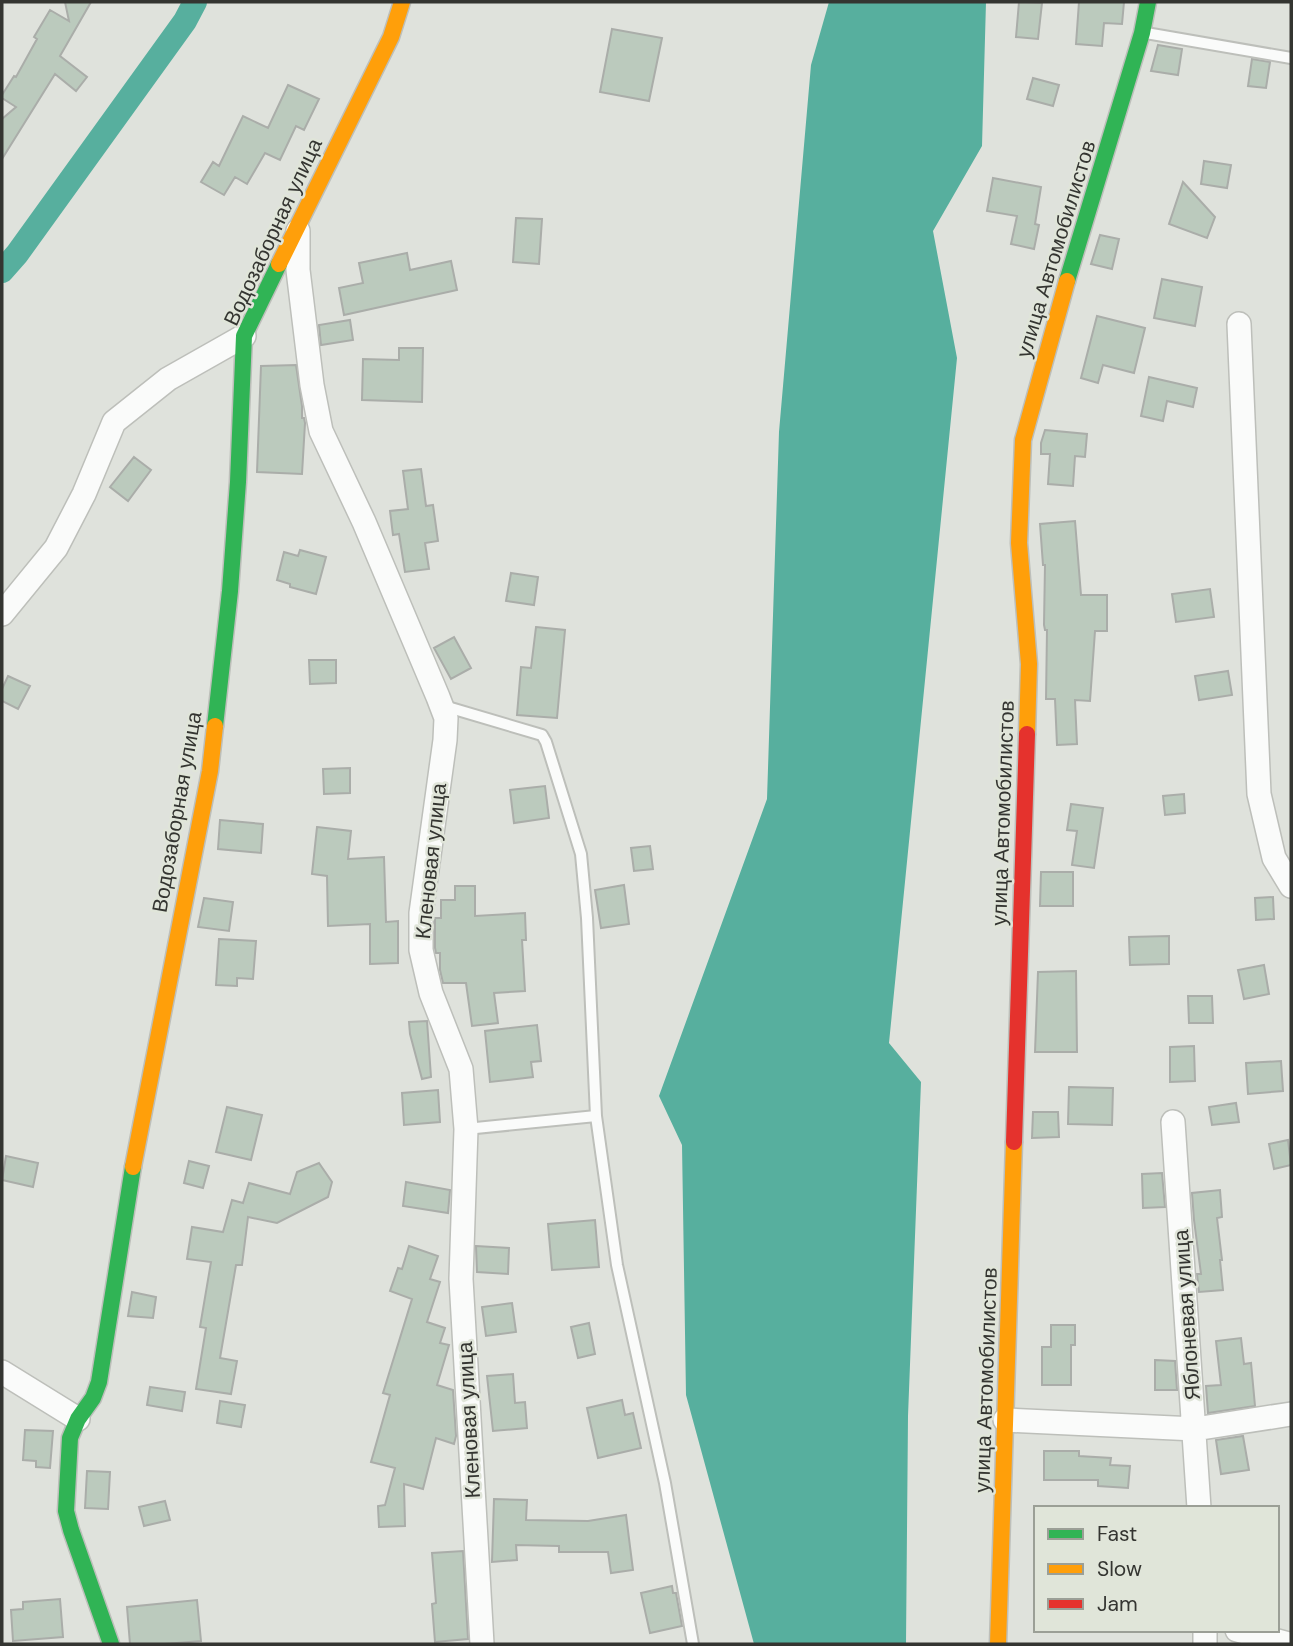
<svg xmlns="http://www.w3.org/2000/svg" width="1293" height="1646" viewBox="0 0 1293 1646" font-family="'DM Sans',sans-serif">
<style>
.water{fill:#57af9e}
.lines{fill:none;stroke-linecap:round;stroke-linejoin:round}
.canal{stroke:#57af9e;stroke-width:24}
.building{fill:#bbcabd;stroke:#aaada9;stroke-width:2}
.lane-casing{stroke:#bdbfba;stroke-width:14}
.street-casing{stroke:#bdbfba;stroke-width:26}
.fast-casing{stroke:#bdbfba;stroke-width:19}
.slow-casing{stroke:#bdbfba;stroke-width:19}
.jam-casing{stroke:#bdbfba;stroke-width:19}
.lane{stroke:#fafbfa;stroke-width:10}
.street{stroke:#fafbfa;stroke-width:23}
.fast{stroke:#30b455;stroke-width:16}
.slow{stroke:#ff9f0a;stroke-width:16}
.jam{stroke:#e5322d;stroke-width:16}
.labels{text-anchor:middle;stroke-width:5;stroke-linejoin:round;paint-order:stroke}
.street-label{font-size:21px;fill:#343531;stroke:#e0e5d9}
</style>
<rect width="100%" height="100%" fill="#dfe2dc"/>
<path class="water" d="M 829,2 L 986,2 L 982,146 L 933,231 L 957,358 L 889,1043 L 921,1082 L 908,1416 L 906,1644 L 754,1644 L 686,1395 L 682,1145 L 659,1096 L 767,799 L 779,432 L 811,65 Z"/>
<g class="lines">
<path class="canal" d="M 2,271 L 17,254 L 185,21 L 195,2"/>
</g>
<path class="building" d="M 65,2 L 91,2 L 60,56 L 87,77 L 76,91 L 55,74 L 2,159 L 2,119 L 16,107 L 2,98 L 2,95 L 14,76 L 16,77 L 37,39 L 34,37 L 50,10 L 69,21 Z
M 1019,2 L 1042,3 L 1038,39 L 1016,37 Z
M 1079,2 L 1124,2 L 1122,24 L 1104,23 L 1102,46 L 1076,44 Z
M 612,29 L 662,38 L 649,101 L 600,92 Z
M 1158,45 L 1182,49 L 1178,75 L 1151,71 Z
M 1252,59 L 1270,62 L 1266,88 L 1248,86 Z
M 1033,78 L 1059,85 L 1053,106 L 1027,99 Z
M 288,85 L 319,99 L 304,130 L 296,126 L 280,160 L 265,153 L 247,184 L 235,177 L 224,195 L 201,182 L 213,162 L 219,166 L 243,116 L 268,128 Z
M 1204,161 L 1231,165 L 1227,188 L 1201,184 Z
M 993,178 L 1041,187 L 1035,224 L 1039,225 L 1034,249 L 1011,244 L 1017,216 L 987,211 Z
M 1183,182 L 1215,217 L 1207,238 L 1169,224 Z
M 516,218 L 542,219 L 539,264 L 513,262 Z
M 1100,235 L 1119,239 L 1112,269 L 1091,264 Z
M 407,253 L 410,270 L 451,261 L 457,290 L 344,315 L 339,288 L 363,283 L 359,263 Z
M 1162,279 L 1202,287 L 1195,326 L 1154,318 Z
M 1097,316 L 1145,328 L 1134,373 L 1103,365 L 1098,383 L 1081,378 Z
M 350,320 L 353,340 L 321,345 L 319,325 Z
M 399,348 L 423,348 L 422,402 L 362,400 L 363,359 L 399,360 Z
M 296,365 L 302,406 L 302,418 L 304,418 L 305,423 L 302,474 L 257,472 L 261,366 Z
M 1149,377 L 1197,388 L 1193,407 L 1167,401 L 1163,421 L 1141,416 Z
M 1045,430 L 1087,434 L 1085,457 L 1075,456 L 1073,486 L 1048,484 L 1050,454 L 1041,454 L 1041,443 Z
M 134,457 L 151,470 L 128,501 L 110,487 Z
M 421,469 L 426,506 L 433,505 L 438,541 L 425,543 L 429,569 L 405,572 L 399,534 L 393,535 L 390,511 L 408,509 L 403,471 Z
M 1075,521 L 1081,595 L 1107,595 L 1107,631 L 1095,631 L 1090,701 L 1075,700 L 1077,744 L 1057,745 L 1055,699 L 1046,699 L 1047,630 L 1045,630 L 1044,625 L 1045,565 L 1043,565 L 1040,524 Z
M 300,550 L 326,557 L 316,594 L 290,587 L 290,584 L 277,580 L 284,552 L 298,556 Z
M 511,573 L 538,577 L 534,605 L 506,601 Z
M 1210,589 L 1214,617 L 1176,622 L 1172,594 Z
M 536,627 L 565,630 L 557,718 L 517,715 L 521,667 L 531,668 Z
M 454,637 L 471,668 L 451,679 L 434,648 Z
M 309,660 L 336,660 L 336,683 L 310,684 Z
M 1228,671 L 1232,695 L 1199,700 L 1195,676 Z
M 8,676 L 30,686 L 18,709 L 2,701 L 2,689 Z
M 350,768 L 350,793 L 324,794 L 323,769 Z
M 545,786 L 549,818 L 514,823 L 510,790 Z
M 1184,794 L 1185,813 L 1165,815 L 1163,796 Z
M 1071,804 L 1103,808 L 1094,868 L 1072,865 L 1077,831 L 1067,830 Z
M 220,820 L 263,824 L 261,853 L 218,849 Z
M 317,827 L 351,831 L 348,859 L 384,857 L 386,922 L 398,921 L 398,963 L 370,964 L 370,924 L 328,926 L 327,876 L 312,874 Z
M 650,846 L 653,869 L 634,871 L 631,848 Z
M 1041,872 L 1073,872 L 1073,906 L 1040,906 Z
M 624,885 L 629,924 L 601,928 L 595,890 Z
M 455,886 L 475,886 L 475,916 L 525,913 L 526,940 L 522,940 L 525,991 L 494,993 L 498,1023 L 472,1026 L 466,983 L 443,983 L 440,970 L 440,953 L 436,953 L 435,948 L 435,918 L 441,918 L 441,900 L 455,900 Z
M 1273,897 L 1274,919 L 1256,920 L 1255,898 Z
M 204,898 L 233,902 L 229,931 L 198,927 Z
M 1169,936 L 1169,964 L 1130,965 L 1129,937 Z
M 219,939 L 256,941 L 253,979 L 237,978 L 237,986 L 216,985 Z
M 1264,965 L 1269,994 L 1244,999 L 1238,970 Z
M 1076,971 L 1077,1052 L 1035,1052 L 1038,972 Z
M 1188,996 L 1212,996 L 1213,1023 L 1189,1023 Z
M 427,1021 L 431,1077 L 422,1079 L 410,1034 L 409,1022 Z
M 537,1025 L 541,1061 L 531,1062 L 533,1077 L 490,1082 L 485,1031 Z
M 1194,1046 L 1195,1081 L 1170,1082 L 1170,1047 Z
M 1281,1061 L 1283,1091 L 1248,1094 L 1246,1063 Z
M 1069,1087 L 1113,1088 L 1112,1125 L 1068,1124 Z
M 438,1090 L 440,1122 L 404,1125 L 402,1093 Z
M 1236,1103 L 1239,1122 L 1212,1125 L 1209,1107 Z
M 227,1107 L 262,1115 L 251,1160 L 216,1152 Z
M 1033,1112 L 1058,1112 L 1059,1137 L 1032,1138 Z
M 1288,1140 L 1291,1165 L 1274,1169 L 1269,1144 Z
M 6,1156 L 38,1163 L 33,1187 L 2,1180 Z
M 189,1161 L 209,1166 L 203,1188 L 184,1183 Z
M 319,1163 L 332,1182 L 328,1197 L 277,1223 L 248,1217 L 242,1265 L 236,1265 L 220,1358 L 237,1361 L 231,1394 L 196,1389 L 206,1328 L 200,1327 L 211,1262 L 187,1259 L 192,1227 L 223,1232 L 232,1200 L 243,1203 L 249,1183 L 290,1194 L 297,1172 Z
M 1162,1173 L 1165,1207 L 1143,1208 L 1142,1174 Z
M 406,1182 L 450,1190 L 448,1213 L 403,1206 Z
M 1220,1190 L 1222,1217 L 1217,1218 L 1222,1260 L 1220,1260 L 1223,1290 L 1199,1292 L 1197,1274 L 1201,1274 L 1194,1220 L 1192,1193 Z
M 595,1220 L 599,1267 L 552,1270 L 548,1224 Z
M 409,1246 L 438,1256 L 430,1279 L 440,1282 L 427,1322 L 445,1328 L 440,1343 L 449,1345 L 437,1385 L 453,1390 L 456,1436 L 454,1444 L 436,1438 L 423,1489 L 404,1484 L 405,1526 L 379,1527 L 378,1506 L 385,1505 L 395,1468 L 371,1462 L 390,1395 L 383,1393 L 412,1299 L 390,1291 L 398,1268 L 402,1269 Z
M 476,1246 L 509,1248 L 508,1274 L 477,1272 Z
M 132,1292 L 156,1297 L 153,1318 L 128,1316 Z
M 512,1303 L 516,1332 L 486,1336 L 482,1307 Z
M 589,1323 L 595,1354 L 578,1358 L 571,1327 Z
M 1051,1325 L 1075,1325 L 1075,1345 L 1071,1345 L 1071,1385 L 1042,1385 L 1042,1347 L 1051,1347 Z
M 1241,1338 L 1244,1364 L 1251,1363 L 1255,1406 L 1208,1413 L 1206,1386 L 1221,1385 L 1216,1341 Z
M 1155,1360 L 1175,1361 L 1177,1390 L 1155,1390 Z
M 513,1374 L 515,1403 L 525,1402 L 527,1428 L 493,1431 L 487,1376 Z
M 150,1387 L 185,1392 L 182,1411 L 147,1405 Z
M 622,1400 L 625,1415 L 633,1413 L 641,1448 L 598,1458 L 587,1408 Z
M 220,1401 L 245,1405 L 241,1427 L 217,1423 Z
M 25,1430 L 53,1431 L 50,1468 L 36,1467 L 36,1461 L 23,1460 Z
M 1243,1436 L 1249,1470 L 1221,1474 L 1216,1440 Z
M 1044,1451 L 1079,1451 L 1079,1456 L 1111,1458 L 1110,1465 L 1130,1466 L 1128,1488 L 1098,1486 L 1098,1480 L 1044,1480 Z
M 87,1471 L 110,1472 L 108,1509 L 85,1508 Z
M 494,1499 L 527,1500 L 526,1520 L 588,1521 L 626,1515 L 633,1570 L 611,1573 L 608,1552 L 559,1552 L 559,1546 L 516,1545 L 517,1560 L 492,1562 Z
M 165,1501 L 170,1520 L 144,1526 L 139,1507 Z
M 463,1551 L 468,1639 L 435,1642 L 432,1604 L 436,1603 L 432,1553 Z
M 672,1586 L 673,1593 L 676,1593 L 682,1626 L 650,1633 L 641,1593 Z
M 60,1599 L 63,1637 L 13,1641 L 11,1610 L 23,1609 L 23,1602 Z
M 197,1600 L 201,1641 L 165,1644 L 130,1644 L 127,1607 Z"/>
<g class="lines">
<g class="lane-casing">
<path id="lane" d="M 1146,33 L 1291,58
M 444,706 L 542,735 L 546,742 L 581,854 L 587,918 L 596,1116 L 617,1265 L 665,1483 L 693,1644
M 466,1129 L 596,1116"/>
</g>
<g class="street-casing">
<path id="street" d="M 298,231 L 298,270 L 312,385 L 321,431 L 364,522 L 438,697 L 446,718 L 445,740 L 421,913 L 421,950 L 431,993 L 461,1069 L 466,1129 L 461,1279 L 482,1644
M 1239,324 L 1259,794 L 1274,858 L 1291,886
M 2,614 L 56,548 L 84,494 L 114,422 L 168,379 L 244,336
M 1173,1122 L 1199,1508
M 2,1372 L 78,1419
M 1005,1420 L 1195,1429 L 1291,1414
M 1237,1630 L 1289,1644
M 1205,1644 L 1205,1630"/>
</g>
<g class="fast-casing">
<path id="fast" d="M 1067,281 L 1142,33 L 1148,2
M 215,726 L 230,591 L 238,482 L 244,336 L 279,264
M 111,1644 L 71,1530 L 66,1511 L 70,1438 L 78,1419 L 93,1398 L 99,1382 L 133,1167"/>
</g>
<g class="slow-casing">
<path id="slow" d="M 279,264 L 391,37 L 402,2
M 1027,734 L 1029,664 L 1019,543 L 1023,440 L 1067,281
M 133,1167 L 210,771 L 215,726
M 998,1644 L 1014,1142"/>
</g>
<g class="jam-casing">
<path id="jam" d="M 1014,1142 L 1027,734"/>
</g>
<use href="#lane" class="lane"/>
<use href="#street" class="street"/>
<use href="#fast" class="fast"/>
<use href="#slow" class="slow"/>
<use href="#jam" class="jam"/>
</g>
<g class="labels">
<g class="street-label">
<text transform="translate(273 232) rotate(-65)" y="7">Водозаборная улица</text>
<text transform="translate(1056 249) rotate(-73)" y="7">улица Автомобилистов</text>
<text transform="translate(177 812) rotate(-80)" y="7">Водозаборная улица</text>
<text transform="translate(1003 813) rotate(-88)" y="7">улица Автомобилистов</text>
<text transform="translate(431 861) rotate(-84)" y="7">Кленовая улица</text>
<text transform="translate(1187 1315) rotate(-94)" y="7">Яблоневая улица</text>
<text transform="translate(986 1380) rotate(-88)" y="7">улица Автомобилистов</text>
<text transform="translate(469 1420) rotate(-93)" y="7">Кленовая улица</text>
</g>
</g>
<rect width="1293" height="1646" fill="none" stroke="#343531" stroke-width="7"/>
<rect x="1034" y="1506" width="245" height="126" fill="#e0e5d9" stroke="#9b9f96" stroke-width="2"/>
<rect x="1048" y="1529" width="35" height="10" fill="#30b455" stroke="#9b9f96" stroke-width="2"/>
<text x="1097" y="1541" font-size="21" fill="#343531">Fast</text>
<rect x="1048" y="1564" width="35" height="10" fill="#ff9f0a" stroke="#9b9f96" stroke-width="2"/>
<text x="1097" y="1576" font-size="21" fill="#343531">Slow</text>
<rect x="1048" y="1599" width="35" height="10" fill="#e5322d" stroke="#9b9f96" stroke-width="2"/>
<text x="1097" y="1611" font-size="21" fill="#343531">Jam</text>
</svg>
